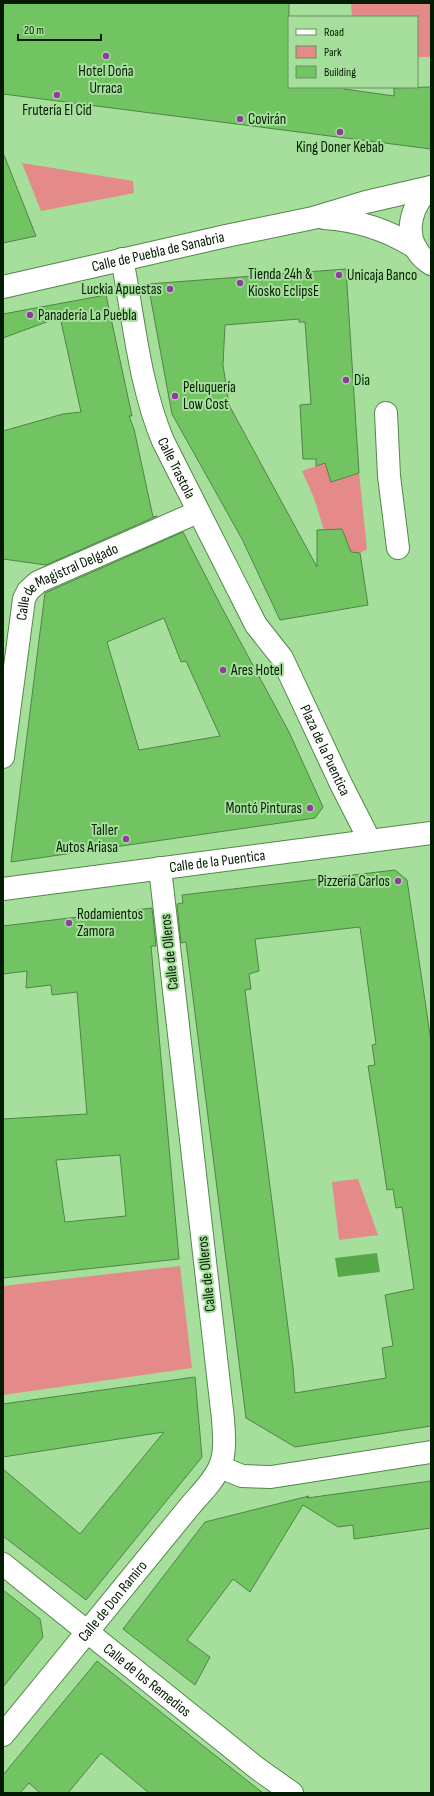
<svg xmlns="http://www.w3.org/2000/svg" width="434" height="1796" viewBox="0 0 434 1796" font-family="'Sofia Sans Condensed',sans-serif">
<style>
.green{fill:#e48a89}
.water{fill:#55a847}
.building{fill:#72c463;stroke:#4f8546;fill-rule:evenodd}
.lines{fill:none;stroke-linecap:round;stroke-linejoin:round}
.minor-casing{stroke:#528849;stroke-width:24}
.highway-casing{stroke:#528849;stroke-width:24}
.minor{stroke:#fff;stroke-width:22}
.highway{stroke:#fff;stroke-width:22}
.poi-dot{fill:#9339a4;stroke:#a6df9c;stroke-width:1.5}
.labels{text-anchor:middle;stroke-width:4;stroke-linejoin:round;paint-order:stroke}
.poi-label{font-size:15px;fill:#051b03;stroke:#a6df9c;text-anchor:start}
.street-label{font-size:15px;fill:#051b03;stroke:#a6df9c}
</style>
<rect width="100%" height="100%" fill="#a6df9c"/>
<path class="green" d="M 351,3 L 431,3 L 431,57 L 417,57 L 417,17 L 352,17 Z
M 22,163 L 133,181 L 134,193 L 41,211 Z
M 325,463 L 331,482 L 359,473 L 367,549 L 360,553 L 351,552 L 342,529 L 324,530 L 314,498 L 302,471 Z
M 358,1179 L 378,1235 L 339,1240 L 332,1182 Z
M 180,1266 L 192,1368 L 3,1395 L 3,1286 Z"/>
<path class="water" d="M 377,1253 L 380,1272 L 338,1277 L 335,1258 Z"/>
<path class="building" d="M 3,3 L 289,3 L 289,87 L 344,87 L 344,89 L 394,96 L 394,88 L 431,87 L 431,149 L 3,94 Z
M 3,155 L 4,155 L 36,236 L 3,243 Z
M 346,269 L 359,473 L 331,482 L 325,463 L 316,466 L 316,459 L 303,459 L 300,405 L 311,404 L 305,322 L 299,322 L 299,319 L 225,325 L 223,365 L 229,405 L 317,567 L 317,530 L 342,529 L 351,552 L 360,553 L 368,605 L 280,620 L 242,539 L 172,414 L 148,284 Z
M 106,295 L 132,416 L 129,416 L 134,429 L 153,517 L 157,516 L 46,565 L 3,559 L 3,431 L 63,414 L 81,412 L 60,317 L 3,338 L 3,314 Z
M 183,532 L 221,606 L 289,732 L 323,807 L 315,818 L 11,862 L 45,593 ZM 164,618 L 181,662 L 186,661 L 220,736 L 139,750 L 107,642 Z
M 395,870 L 407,880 L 431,1041 L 431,1426 L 295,1447 L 246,1418 L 186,942 L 181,943 L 177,904 L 183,903 L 182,895 ZM 360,927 L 376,1044 L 372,1045 L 375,1065 L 368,1066 L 375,1110 L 387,1190 L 393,1189 L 396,1208 L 402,1207 L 414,1289 L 385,1295 L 393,1346 L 382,1348 L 386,1378 L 295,1393 L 293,1367 L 245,990 L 251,989 L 249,974 L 259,971 L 255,939 Z
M 152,908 L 156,946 L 151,946 L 179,1259 L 3,1278 L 3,1119 L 87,1114 L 77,992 L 52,995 L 51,985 L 26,988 L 27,971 L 3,974 L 3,926 ZM 120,1155 L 126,1216 L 65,1222 L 56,1160 Z
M 195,1377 L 202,1457 L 86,1600 L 3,1536 L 3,1469 L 80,1534 L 164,1432 L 3,1457 L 3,1404 Z
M 431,1481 L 431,1528 L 354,1539 L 353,1525 L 338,1527 L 303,1505 L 250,1592 L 233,1579 L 187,1640 L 210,1657 L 195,1685 L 123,1629 L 205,1522 L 309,1496 L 307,1498 Z
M 3,1590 L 40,1619 L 43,1637 L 3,1687 Z
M 97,1661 L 202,1745 L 263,1793 L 149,1793 L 101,1753 L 68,1793 L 40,1793 L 29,1783 L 20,1793 L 3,1793 L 3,1775 Z"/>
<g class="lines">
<g class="minor-casing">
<g id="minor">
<path id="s1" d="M 122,259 C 134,319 139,384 163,441 L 256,625 L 282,658 L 341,784 L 370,841"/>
<path d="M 386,413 L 389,476 L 398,548"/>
<path id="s2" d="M 3,757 L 24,599 L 28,591 L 38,582 L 198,512"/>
<path id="s3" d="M 3,889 L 431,833"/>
<path d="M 220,1467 L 242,1476 L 271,1477 L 431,1452"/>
<path id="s4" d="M 3,1564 L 258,1769 L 292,1793"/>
<path id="s5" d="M 3,1735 L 190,1506 C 200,1494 214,1481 220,1466 C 226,1452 224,1434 223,1419 L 160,868"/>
</g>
</g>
<g class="highway-casing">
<g id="highway">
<path d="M 431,187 C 407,209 401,245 431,264"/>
<path d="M 324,218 C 356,220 388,230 416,248"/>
<path id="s6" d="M 3,287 L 226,236 L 313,218 L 366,202 L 431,187"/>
</g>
</g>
<use href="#minor" class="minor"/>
<use href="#highway" class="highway"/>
</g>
<g class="poi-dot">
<circle cx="106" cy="56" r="4"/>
<circle cx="57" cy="95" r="4"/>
<circle cx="240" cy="119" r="4"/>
<circle cx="340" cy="132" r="4"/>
<circle cx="339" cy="275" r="4"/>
<circle cx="240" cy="283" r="4"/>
<circle cx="170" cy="289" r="4"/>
<circle cx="30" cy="315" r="4"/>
<circle cx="346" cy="380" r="4"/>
<circle cx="175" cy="396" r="4"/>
<circle cx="223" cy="670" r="4"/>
<circle cx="310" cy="808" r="4"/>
<circle cx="126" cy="839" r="4"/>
<circle cx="398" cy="881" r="4"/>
<circle cx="69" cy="923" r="4"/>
</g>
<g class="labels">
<g class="poi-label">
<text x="106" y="76" text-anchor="middle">Hotel Doña<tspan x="106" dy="17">Urraca</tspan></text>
<text x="57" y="115" text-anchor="middle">Frutería El Cid</text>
<text x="248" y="124">Covirán</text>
<text x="340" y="152" text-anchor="middle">King Doner Kebab</text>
<text x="248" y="279">Tienda 24h &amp;<tspan x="248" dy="17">Kiosko EclipsE</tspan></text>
<text x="347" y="280">Unicaja Banco</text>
<text x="162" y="294" text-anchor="end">Luckia Apuestas</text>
<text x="38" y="320">Panadería La Puebla</text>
<text x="354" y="385">Dia</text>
<text x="183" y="392">Peluquería<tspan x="183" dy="17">Low Cost</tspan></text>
<text x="231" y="675">Ares Hotel</text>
<text x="302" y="813" text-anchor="end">Montó Pinturas</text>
<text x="118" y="835" text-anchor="end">Taller<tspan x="118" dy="17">Autos Ariasa</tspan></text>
<text x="390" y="886" text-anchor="end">Pizzería Carlos</text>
<text x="77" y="919">Rodamientos<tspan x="77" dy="17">Zamora</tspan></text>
</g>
<g class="street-label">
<text dy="5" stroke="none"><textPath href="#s6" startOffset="159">Calle de Puebla de Sanabria</textPath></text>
<text dy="5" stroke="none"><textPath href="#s1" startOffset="217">Calle Trastola</textPath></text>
<text dy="5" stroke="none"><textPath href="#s2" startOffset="203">Calle de Magistral Delgado</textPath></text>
<text dy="5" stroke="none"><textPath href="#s1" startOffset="537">Plaza de la Puentica</textPath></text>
<text dy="5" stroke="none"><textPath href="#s3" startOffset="216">Calle de la Puentica</textPath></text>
<text transform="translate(169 952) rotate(-96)" y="5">Calle de Olleros</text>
<text transform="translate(206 1274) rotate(-96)" y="5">Calle de Olleros</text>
<text dy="5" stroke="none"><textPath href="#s5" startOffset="173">Calle de Don Ramiro</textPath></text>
<text dy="5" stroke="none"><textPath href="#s4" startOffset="185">Calle de los Remedios</textPath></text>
</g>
</g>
<rect width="434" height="1796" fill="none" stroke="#051b03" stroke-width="8"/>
<rect x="288" y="16" width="130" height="72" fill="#a6df9c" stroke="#66915f"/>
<rect x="296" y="29" width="20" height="6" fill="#ffffff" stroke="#66915f"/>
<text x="324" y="36" font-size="12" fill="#051b03">Road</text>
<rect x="296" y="46" width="20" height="12" fill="#e48a89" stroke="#66915f"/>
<text x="324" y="56" font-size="12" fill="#051b03">Park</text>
<rect x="296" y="66" width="20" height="12" fill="#72c463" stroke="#66915f"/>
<text x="324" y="76" font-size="12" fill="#051b03">Building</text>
<path d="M18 34v6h83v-6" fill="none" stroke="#051b03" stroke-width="2"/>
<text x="24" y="34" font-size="12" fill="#051b03" stroke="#a6df9c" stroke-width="3" paint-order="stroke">20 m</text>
</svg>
